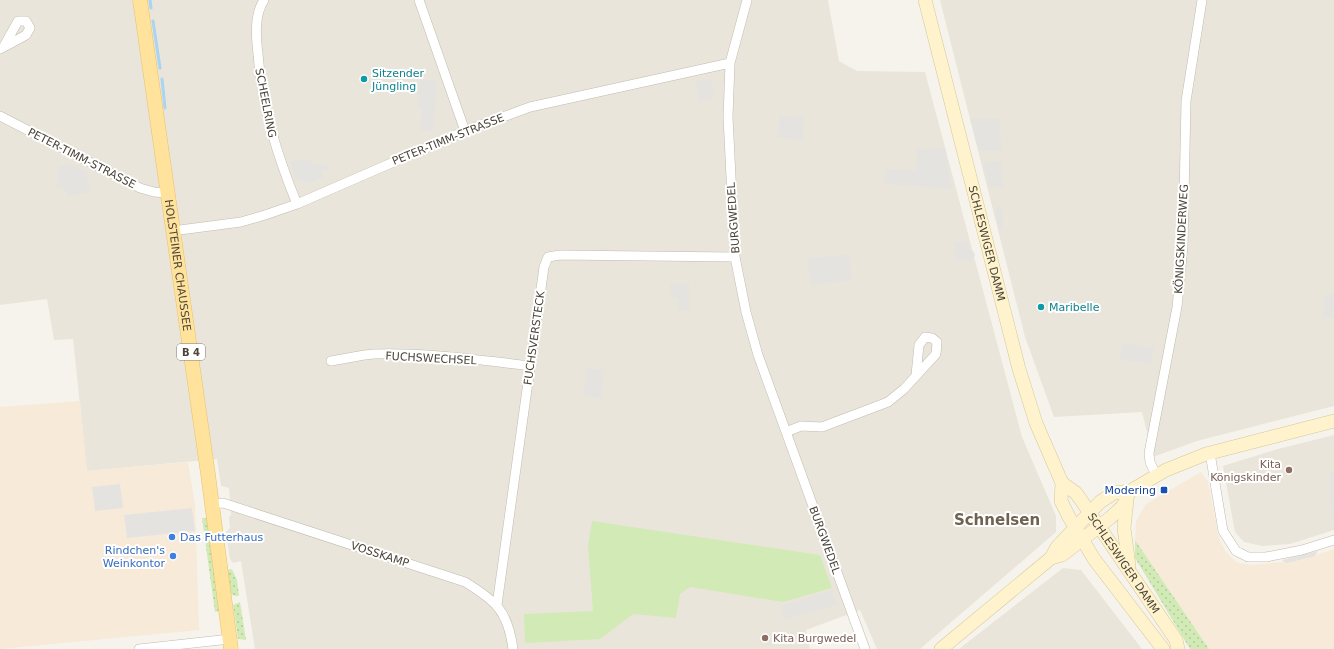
<svg xmlns="http://www.w3.org/2000/svg" width="1334" height="649" viewBox="0 0 1334 649" font-family="'DejaVu Sans',sans-serif">
<style>
.residential{fill:#eae5da}
.commercial{fill:#f7ead8}
.grass{fill:url(#grass-dots)}
.park{fill:#d2eab5}
.parking{fill:#e5e3e0}
.lines{fill:none;stroke-linecap:round;stroke-linejoin:round}
.stream{stroke:#a9d4f2;stroke-width:3}
.street-casing{stroke:#c2bbae;stroke-width:10}
.secondary-casing{stroke:#d6c79b;stroke-width:14}
.primary-casing{stroke:#e6c16a;stroke-width:15}
.street{stroke:#fff;stroke-width:9}
.secondary{stroke:#fff3cd;stroke-width:13}
.primary{stroke:#ffe39c;stroke-width:14}
.culture-dot{fill:#0f9aa8;stroke:#fff;stroke-width:1.5}
.education-dot{fill:#8d6e63;stroke:#fff;stroke-width:1.5}
.transit-dot{fill:#1a4fb4;stroke:#fff;stroke-width:1.5}
.shop-dot{fill:#3f7fe0;stroke:#fff;stroke-width:1.5}
.labels{text-anchor:middle;stroke-width:4;stroke-linejoin:round;paint-order:stroke}
.shield{fill:#fff;stroke:#817c74;stroke-width:1}
.shield-label{font-size:10px;font-weight:bold;fill:#4b4439}
.culture-label{font-size:11px;fill:#0d838f;stroke:#fff;text-anchor:start}
.street-label{font-size:11px;fill:#4b4439;stroke:#fff}
.education-label{font-size:11px;fill:#785e54;stroke:#fff;text-anchor:end}
.transit-label{font-size:11px;fill:#164399;stroke:#fff;text-anchor:end}
.shop-label{font-size:11px;fill:#366cbe;stroke:#fff;text-anchor:start}
.district-label{font-size:15px;font-weight:bold;fill:#6e6250;stroke:#fff}
</style>
<defs>
<pattern id="grass-dots" width="8" height="8" patternUnits="userSpaceOnUse"><rect width="8" height="8" fill="#d2eab5"/><path d="M2 2h.1M6 6h.1" fill="none" stroke="#b6ca9c" stroke-width="1.8" stroke-linecap="round"/></pattern>
</defs>
<rect width="100%" height="100%" fill="#f6f3ec"/>
<path class="residential" d="M 0,0 L 828,0 L 839,61 L 857,71 L 925,72 L 1022,437 L 1056,516 L 1056,532 L 920,649 L 877,649 L 860,610 L 806,630 L 810,649 L 255,649 L 241,561 L 233,563 L 230,559 L 226,532 L 230,528 L 229,517 L 231,515 L 229,488 L 221,486 L 217,459 L 87,471 L 73,339 L 54,340 L 47,299 L 0,305 Z
M 940,0 L 1334,0 L 1334,406 L 1197,441 L 1153,457 L 1142,412 L 1054,417 L 1025,337 Z
M 1334,435 L 1334,530 L 1290,544 L 1262,546 L 1244,542 L 1235,532 L 1223,466 L 1278,449 Z
M 1063,568 L 1081,570 L 1142,649 L 959,649 Z"/>
<path class="commercial" d="M 80,401 L 87,471 L 188,462 L 195,505 L 199,630 L 0,649 L 0,407 Z
M 1201,472 L 1208,482 L 1219,539 L 1226,552 L 1237,563 L 1253,565 L 1302,560 L 1334,549 L 1334,649 L 1209,649 L 1135,540 L 1136,521 L 1146,504 Z"/>
<path class="grass" d="M 202,518 L 209,518 L 220,611 L 215,612 Z
M 1135,540 L 1209,649 L 1190,649 L 1135,558 Z
M 232,569 L 237,580 L 239,596 L 235,596 L 231,594 L 227,570 Z
M 240,602 L 246,640 L 238,639 L 233,605 Z"/>
<path class="park" d="M 592,521 L 820,555 L 832,588 L 783,602 L 690,587 L 680,594 L 676,618 L 633,614 L 600,639 L 525,643 L 524,614 L 593,611 L 588,546 Z"/>
<path class="parking" d="M 711,79 L 714,99 L 698,100 L 696,81 Z
M 420,80 L 437,81 L 433,131 L 420,130 L 422,109 L 417,108 Z
M 779,116 L 804,117 L 803,140 L 778,138 Z
M 970,119 L 1000,119 L 1001,151 L 979,151 Z
M 945,148 L 952,189 L 884,184 L 886,169 L 916,170 L 917,149 Z
M 310,159 L 312,164 L 328,165 L 328,171 L 321,172 L 324,177 L 309,184 L 295,179 L 290,161 Z
M 1001,161 L 1003,187 L 989,187 L 983,163 Z
M 70,164 L 87,172 L 90,193 L 67,196 L 64,187 L 57,188 L 58,166 Z
M 994,207 L 1002,207 L 1003,230 L 999,230 Z
M 955,242 L 968,242 L 969,249 L 973,251 L 975,255 L 971,262 L 954,259 Z
M 849,254 L 852,281 L 810,285 L 807,259 Z
M 670,283 L 689,283 L 689,310 L 678,311 L 678,298 L 671,298 Z
M 1324,295 L 1334,295 L 1334,317 L 1323,317 Z
M 1122,343 L 1154,348 L 1151,364 L 1119,359 Z
M 587,368 L 604,370 L 601,398 L 583,396 Z
M 1334,472 L 1334,518 L 1332,518 L 1329,473 Z
M 120,484 L 123,508 L 95,511 L 92,487 Z
M 192,508 L 195,531 L 127,538 L 124,515 Z
M 1318,551 L 1315,556 L 1300,560 L 1286,563 L 1282,560 Z
M 832,590 L 837,605 L 784,620 L 780,606 Z"/>
<g class="lines">
<path class="stream" d="M 150,0 L 151,8
M 153,21 L 160,68
M 162,79 L 165,108"/>
<g class="street-casing">
<path id="street" d="M 264,0 C 254,15 256,37 258,54 C 262,107 277,155 297,204
M 419,0 L 465,131
M 747,0 L 730,63 L 728,117 L 735,257 L 746,312 L 758,355 L 865,649
M 0,49 L 26,35 L 30,28 L 26,21 L 18,21 L 4,46
M 0,116 L 140,188 L 154,192 L 167,193
M 172,231 L 241,222 L 265,215 L 297,204 L 465,131 L 530,107 L 730,63
M 331,361 C 345,359 360,355 374,354 C 426,352 479,360 531,366
M 786,432 L 801,426 L 822,427 L 888,402 L 904,389 L 936,354 L 937,342 L 932,338 L 925,337 L 919,345 L 916,375
M 1210,453 L 1223,531 L 1236,551 L 1248,557 L 1266,557 L 1302,550 L 1334,540
M 1156,475 L 1150,462 L 1149,453 L 1177,307 L 1183,246 L 1186,101 L 1202,0
M 212,504 L 223,503 L 465,582 C 496,601 508,611 513,649
M 497,605 L 544,267 L 548,257 L 560,255 L 735,257
M 139,649 L 230,639"/>
</g>
<g class="secondary-casing">
<g id="secondary">
<path id="s1" d="M 925,0 L 1019,369 L 1036,423 L 1062,483 L 1061,501 L 1069,517 L 1094,559 L 1163,649"/>
<path id="s2" d="M 1062,483 L 1076,493 L 1083,503 L 1176,640 L 1178,649"/>
<path d="M 1127,500 L 1124,528 L 1129,566"/>
<path d="M 1051,558 L 1062,555 L 1110,518 L 1123,506 L 1130,491"/>
<path d="M 941,649 L 1051,558 L 1057,547 L 1100,502 L 1114,493 L 1130,491 L 1166,470 L 1206,454 L 1334,421"/>
</g>
</g>
<g class="primary-casing">
<g id="primary">
<path id="s3" d="M 140,0 L 208,474 L 231,649"/>
</g>
</g>
<use href="#street" class="street"/>
<use href="#secondary" class="secondary"/>
<use href="#primary" class="primary"/>
</g>
<g class="culture-dot">
<circle cx="364" cy="79" r="4"/>
<circle cx="1041" cy="307" r="4"/>
</g>
<g class="education-dot">
<circle cx="1289" cy="470" r="4"/>
<circle cx="765" cy="638" r="4"/>
</g>
<rect class="transit-dot" x="1160" y="486" width="8" height="8" rx="2"/>
<g class="shop-dot">
<circle cx="172" cy="537" r="4"/>
<circle cx="173" cy="556" r="4"/>
</g>
<g class="labels">
<rect class="shield" x="177" y="344" width="28" height="16" rx="3"/>
<g class="shield-label">
<text x="191" y="356">B 4</text>
</g>
<g class="culture-label">
<text x="372" y="77">Sitzender<tspan x="372" dy="13">Jüngling</tspan></text>
<text x="1049" y="311">Maribelle</text>
</g>
<g class="street-label">
<text transform="translate(266 103) rotate(79)" y="4">SCHEELRING</text>
<text transform="translate(448 139) rotate(-22)" y="4">PETER-TIMM-STRASSE</text>
<text transform="translate(82 158) rotate(27)" y="4">PETER-TIMM-STRASSE</text>
<text transform="translate(733 218) rotate(-94)" y="4">BURGWEDEL</text>
<text transform="translate(1181 239) rotate(-87)" y="4">KÖNIGSKINDERWEG</text>
<text dy="4" stroke="none"><textPath href="#s1" startOffset="251">SCHLESWIGER DAMM</textPath></text>
<text dy="4" stroke="none"><textPath href="#s3" startOffset="268">HOLSTEINER CHAUSSEE</textPath></text>
<text transform="translate(534 338) rotate(-82)" y="4">FUCHSVERSTECK</text>
<text transform="translate(431 358) rotate(3)" y="4">FUCHSWECHSEL</text>
<text transform="translate(825 540) rotate(70)" y="4">BURGWEDEL</text>
<text transform="translate(380 554) rotate(18)" y="4">VOSSKAMP</text>
<text dy="4" stroke="none"><textPath href="#s2" startOffset="102">SCHLESWIGER DAMM</textPath></text>
</g>
<g class="education-label">
<text x="1281" y="468">Kita<tspan x="1281" dy="13">Königskinder</tspan></text>
<text x="773" y="642" text-anchor="start">Kita Burgwedel</text>
</g>
<g class="transit-label">
<text x="1156" y="494">Modering</text>
</g>
<g class="shop-label">
<text x="180" y="541">Das Futterhaus</text>
<text x="165" y="554" text-anchor="end">Rindchen's<tspan x="165" dy="13">Weinkontor</tspan></text>
</g>
<g class="district-label">
<text x="997" y="525">Schnelsen</text>
</g>
</g>
</svg>
